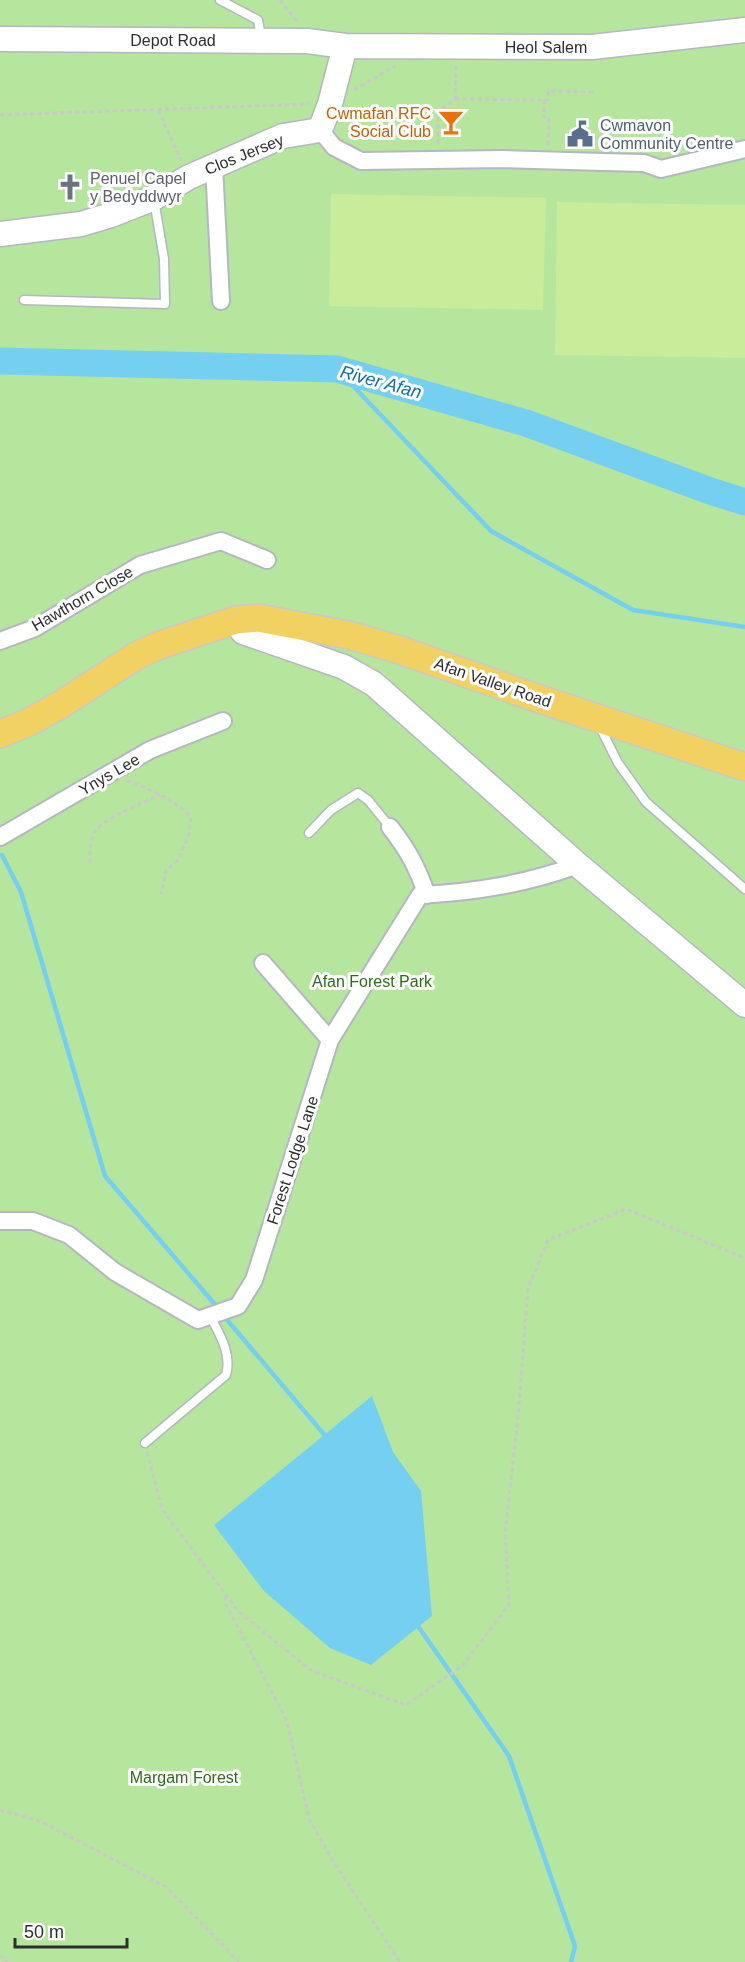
<svg xmlns="http://www.w3.org/2000/svg" width="745" height="1962" viewBox="0 0 745 1962" font-family="Helvetica,sans-serif">
<style>
.green{fill:#b6e59e}
.pitch{fill:#c9ec9a}
.water{fill:#75cff0}
.lines{fill:none;stroke-linecap:round;stroke-linejoin:round}
.stream{stroke:#75cff0;stroke-width:4.5}
.river{stroke:#75cff0;stroke-width:27}
.lane-casing{stroke:#b4b7c1;stroke-width:11}
.street-casing{stroke:#b4b7c1;stroke-width:20}
.secondary-casing{stroke:#b4b7c1;stroke-width:27}
.primary-casing{stroke:#c9c9c9;stroke-width:30}
.path{stroke:#c9c9c9;stroke-width:3;stroke-dasharray:4.5 3;stroke-linecap:butt}
.lane{stroke:#fff;stroke-width:8}
.street{stroke:#fff;stroke-width:16}
.secondary{stroke:#fff;stroke-width:24}
.primary{stroke:#f2d163;stroke-width:27}
.labels{text-anchor:middle;stroke-width:6;stroke-linejoin:round;paint-order:stroke}
.street-label{font-size:16px;fill:#2e2e2e;stroke:#fff}
.food-label{font-size:16px;fill:#c56008;stroke:#fff;text-anchor:end}
.service-label{font-size:16px;fill:#4e5e75;stroke:#fff;text-anchor:start}
.worship-label{font-size:16px;fill:#5b616d;stroke:#fff;text-anchor:start}
.park-label{font-size:16px;fill:#2c6e1b;stroke:#fff}
.water-label{font-size:18px;font-style:italic;fill:#0d6fa3;stroke:#fff}
</style>
<rect width="100%" height="100%" fill="#efe9e1"/>
<path class="green" d="M 0,0 L 745,0 L 745,1962 L 0,1962 Z"/>
<path class="pitch" d="M 331,194 L 546,198 L 543,310 L 329,306 Z
M 557,202 L 745,205 L 745,358 L 555,355 Z"/>
<path class="water" d="M 372,1396 L 393,1452 L 421,1491 L 432,1616 L 371,1665 L 330,1648 L 264,1591 L 214,1525 Z"/>
<g class="lines">
<path class="stream" d="M 337,369 L 491,531 L 633,610 L 745,627
M 2,855 L 21,892 L 105,1176 L 218,1308
M 223,1315 L 328,1439
M 415,1622 L 509,1756 L 575,1946 L 571,1962"/>
<path class="river" d="M 0,361 L 337,369 L 526,423 L 713,492 L 745,502"/>
<g class="lane-casing">
<path id="lane" d="M 220,0 L 258,20 L 261,37
M 24,300 L 165,304 L 164,259 L 154,200
M 599,725 L 618,763 L 646,802 L 745,889
M 309,833 L 331,810 L 358,793 L 368,800 L 390,827
M 145,1443 L 226,1375 C 232,1354 220,1335 210,1316"/>
</g>
<g class="street-casing">
<path id="street" d="M 320,130 L 334,147 L 361,161 L 503,159 L 603,162 L 644,163 L 661,169 L 745,149
M 214,166 L 221,301
M 0,641 L 35,628 L 140,565 L 221,541 L 267,560
M 390,827 C 408,850 417,867 427,895
M 0,837 L 150,750 L 223,721
M 263,963 L 330,1040
M 0,1221 L 33,1221 L 69,1235 L 115,1272 L 198,1320 L 238,1306 L 254,1280 L 330,1040 L 420,895 C 476,892 525,884 578,865"/>
</g>
<g class="secondary-casing">
<path id="secondary" d="M 0,39 L 307,41 L 345,46 L 592,47 L 745,30
M 0,234 L 81,224 L 111,215 L 154,198 L 189,177 L 283,136 L 320,130 L 330,104 L 345,46
M 236,620 L 243,632 L 344,667 L 374,684 L 578,865 L 745,1005"/>
</g>
<g class="primary-casing">
<path id="primary" d="M 0,734 L 29,722 L 60,705 L 136,656 L 157,646 L 236,620 L 258,618 L 348,635 L 397,649 L 528,695 L 745,767"/>
</g>
<path class="path" d="M 280,0 L 297,22
M 354,90 L 395,66
M 455,99 L 548,100 L 548,91 L 593,92
M 545,100 L 543,116 L 549,118 L 548,145
M 158,110 L 181,160
M 0,115 L 309,104
M 438,144 L 438,111 L 455,99 L 456,66
M 127,780 C 150,790 174,799 191,817 L 189,834 L 178,860 L 166,870 L 161,894
M 90,863 C 90,852 89,839 96,830 C 106,817 145,802 160,795
M 147,1452 L 162,1509 L 238,1611 L 312,1671 L 406,1705 L 463,1665 L 509,1605 L 505,1533 L 518,1417 L 528,1288 L 548,1240 L 626,1209 L 745,1258
M 225,1596 L 226,1605 L 287,1721 L 309,1819 L 333,1861 L 400,1962
M 0,1810 L 38,1820 L 166,1887 L 239,1962
M 0,1955 L 7,1962"/>
<use href="#lane" class="lane"/>
<use href="#street" class="street"/>
<use href="#secondary" class="secondary"/>
<use href="#primary" class="primary"/>
</g>
<defs>
<g id="bar-bare" transform="scale(2.07)"><path d="M-6-5H6L.8 .8V4.5H3.5V6h-7V4.5H-.8V.8Z" fill="#e8710a" stroke="#fff" stroke-width="2.5" paint-order="stroke"/></g>
<g id="civic-bare" transform="scale(2.07)"><path d="M-.6-6.5H3V-4.5H.6V-3L4-1V1h2V6H-6V1h2V-1L-.6-3ZM-1.2 2.5V6h2.4V2.5Z" fill="#5c6f8a" stroke="#fff" stroke-width="2.5" paint-order="stroke"/></g>
<g id="church-bare" transform="scale(2.07)"><path d="M-1.2-6h2.4v3.5h3.3v2.4h-3.3V6h-2.4V-.1h-3.3v-2.4h3.3Z" fill="#6b7280" stroke="#fff" stroke-width="2.5" paint-order="stroke"/></g>
</defs>
<g fill-rule="evenodd">
<use href="#bar-bare" x="451" y="122"/>
<use href="#civic-bare" x="580" y="134"/>
<use href="#church-bare" x="70" y="187"/>
</g>
<g class="labels">
<g class="street-label">
<text x="173" y="46">Depot Road</text>
<text x="546" y="53">Heol Salem</text>
<text transform="translate(244 154) rotate(-22)" y="6">Clos Jersey</text>
<text transform="translate(82 598) rotate(-30)" y="6">Hawthorn Close</text>
<text transform="translate(493 682) rotate(19)" y="6">Afan Valley Road</text>
<text transform="translate(109 774) rotate(-30)" y="6">Ynys Lee</text>
<text transform="translate(292 1160) rotate(-72)" y="6">Forest Lodge Lane</text>
</g>
<g class="food-label">
<text x="431" y="119">Cwmafan RFC<tspan x="431" dy="18">Social Club</tspan></text>
</g>
<g class="service-label">
<text x="600" y="131">Cwmavon<tspan x="600" dy="18">Community Centre</tspan></text>
</g>
<g class="worship-label">
<text x="90" y="184">Penuel Capel<tspan x="90" dy="18">y Bedyddwyr</tspan></text>
</g>
<g class="park-label">
<text x="372" y="987">Afan Forest Park</text>
<text x="184" y="1783">Margam Forest</text>
</g>
<g class="water-label">
<text transform="translate(381 382) rotate(15)" y="6">River Afan</text>
</g>
</g>
<path d="M15 1938v9h112v-9" fill="none" stroke="#2e2e2e" stroke-width="3"/>
<text x="24" y="1938" font-size="18" fill="#2e2e2e" stroke="#ffffff" stroke-width="4.5" paint-order="stroke">50 m</text>
</svg>
